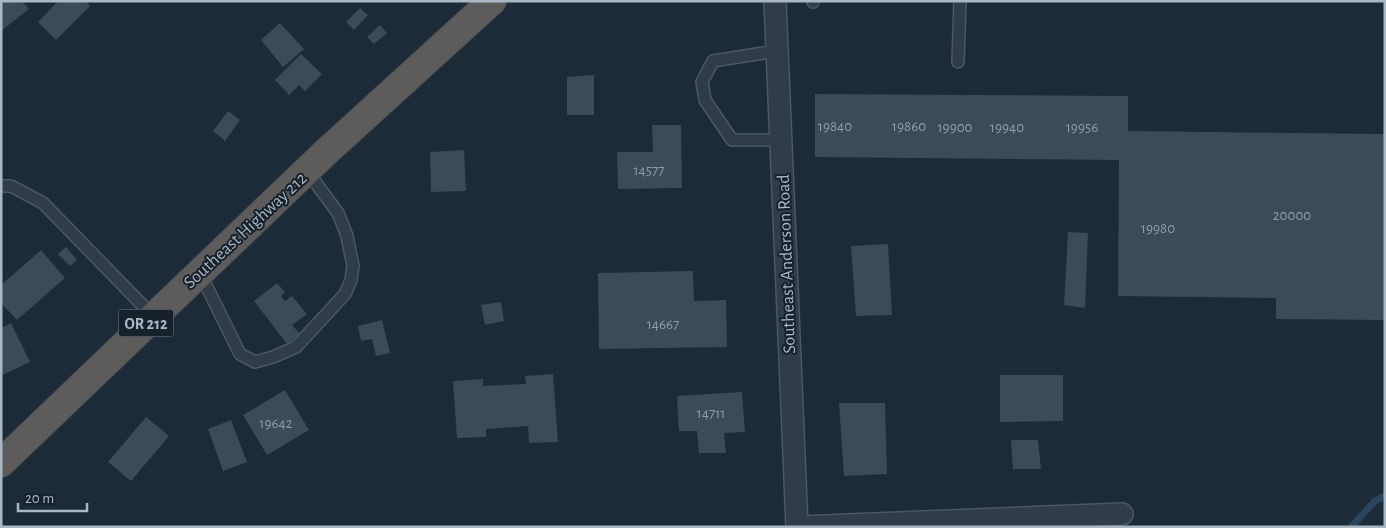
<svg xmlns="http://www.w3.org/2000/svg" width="1386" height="528" viewBox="0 0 1386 528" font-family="'Alegreya Sans',sans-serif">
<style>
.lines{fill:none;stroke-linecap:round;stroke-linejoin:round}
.stream{stroke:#2c455e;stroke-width:7}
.building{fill:#3a4b5a}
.service-casing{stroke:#4b5763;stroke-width:14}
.minor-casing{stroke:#4b5763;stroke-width:24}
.trunk-casing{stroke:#38444e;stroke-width:30}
.service{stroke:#303c47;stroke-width:11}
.minor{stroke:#303c47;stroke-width:21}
.trunk{stroke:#5e5c5a;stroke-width:28}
.labels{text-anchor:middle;stroke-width:4;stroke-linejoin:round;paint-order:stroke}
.number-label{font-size:15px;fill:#8e9caa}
.shield{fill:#16212b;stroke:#7e8a97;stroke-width:1}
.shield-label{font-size:16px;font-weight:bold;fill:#aab7c5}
.street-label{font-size:18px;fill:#aab7c5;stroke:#16212b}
</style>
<rect width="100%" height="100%" fill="#1d2a37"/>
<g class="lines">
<path class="stream" d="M 1351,527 L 1375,501 L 1385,496"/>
</g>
<path class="building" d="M 1,1 L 22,1 L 29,9 L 1,31 Z
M 58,1 L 86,1 L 90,6 L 56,40 L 38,22 Z
M 360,8 L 368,15 L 354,30 L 346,22 Z
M 280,23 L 304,49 L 283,67 L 261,40 Z
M 380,25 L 387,33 L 374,44 L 367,37 Z
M 301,54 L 322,74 L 305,91 L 299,85 L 289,95 L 275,80 Z
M 594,75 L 594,115 L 567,115 L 567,77 Z
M 815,94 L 1128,96 L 1128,131 L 1385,134 L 1385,320 L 1276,319 L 1276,298 L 1118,296 L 1119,160 L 815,157 Z
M 228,111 L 240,120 L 225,141 L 213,131 Z
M 652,125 L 681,125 L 682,188 L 618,189 L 617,152 L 653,152 Z
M 464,150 L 466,191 L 431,192 L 430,152 Z
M 1068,232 L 1088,233 L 1085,308 L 1064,305 Z
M 888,244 L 892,315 L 856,316 L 851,246 Z
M 66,247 L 77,260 L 70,266 L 58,254 Z
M 41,250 L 65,278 L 17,320 L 1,303 L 1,285 Z
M 693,271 L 694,301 L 726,300 L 727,347 L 599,349 L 598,273 Z
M 277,283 L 285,292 L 281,296 L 285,301 L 292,296 L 307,314 L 292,325 L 300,334 L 287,344 L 254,301 Z
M 501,302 L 504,321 L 485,325 L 481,305 Z
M 382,320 L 390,353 L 376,356 L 372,339 L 361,341 L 358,326 Z
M 11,323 L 30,362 L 2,375 L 1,328 Z
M 553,374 L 558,442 L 529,443 L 528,426 L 486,429 L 486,437 L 457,438 L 453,381 L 483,379 L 483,386 L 526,384 L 525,376 Z
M 1000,375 L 1063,375 L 1063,421 L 1000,422 Z
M 285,390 L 309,430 L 267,455 L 243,415 Z
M 742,392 L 745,432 L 724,433 L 726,453 L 699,453 L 697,431 L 679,431 L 677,396 Z
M 839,403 L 885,403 L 887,474 L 844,476 Z
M 146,417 L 169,436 L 131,481 L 108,462 Z
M 231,420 L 247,462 L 223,471 L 208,429 Z
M 1011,440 L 1038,440 L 1041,469 L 1013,469 Z"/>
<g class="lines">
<g class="service-casing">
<path id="service" d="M 813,1 L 813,2
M 776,51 L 713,61 L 702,82 L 705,100 L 732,140 L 781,140
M 958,62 L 960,1
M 1,186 L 11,186 L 43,203 L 153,316
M 200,273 L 240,354 L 255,362 L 273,357 L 296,347 L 345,294 L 351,280 L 353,266 L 347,236 L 338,213 L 307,171"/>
</g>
<g class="minor-casing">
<path id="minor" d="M 775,1 L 797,527
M 799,527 L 1122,514"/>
</g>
<g class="trunk-casing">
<path id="trunk" d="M 1,463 L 325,153 L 492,1"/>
</g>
<use href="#service" class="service"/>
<use href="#minor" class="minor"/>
<use href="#trunk" class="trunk"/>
</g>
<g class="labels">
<g class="number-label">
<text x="835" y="131">19840</text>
<text x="909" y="131">19860</text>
<text x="955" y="132">19900</text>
<text x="1007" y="132">19940</text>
<text x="1082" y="132">19956</text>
<text x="649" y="175">14577</text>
<text x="1292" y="220">20000</text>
<text x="1158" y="233">19980</text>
<text x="663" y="329">14667</text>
<text x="711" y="418">14711</text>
<text x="276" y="428">19642</text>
</g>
<rect class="shield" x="118.5" y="309.5" width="55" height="27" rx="4"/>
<g class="shield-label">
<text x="146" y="329">OR 212</text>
</g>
<g class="street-label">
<text transform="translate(245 230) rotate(-43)" y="6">Southeast Highway 212</text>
<text transform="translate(786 264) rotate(-92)" y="6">Southeast Anderson Road</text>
</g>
</g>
<rect width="1386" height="528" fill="none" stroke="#aab7c5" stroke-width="5"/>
<path d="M18 503v8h69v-8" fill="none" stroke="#aab7c5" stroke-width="2.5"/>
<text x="25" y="503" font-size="15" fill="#aab7c5" stroke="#16212b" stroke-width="4" paint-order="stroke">20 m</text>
</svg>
